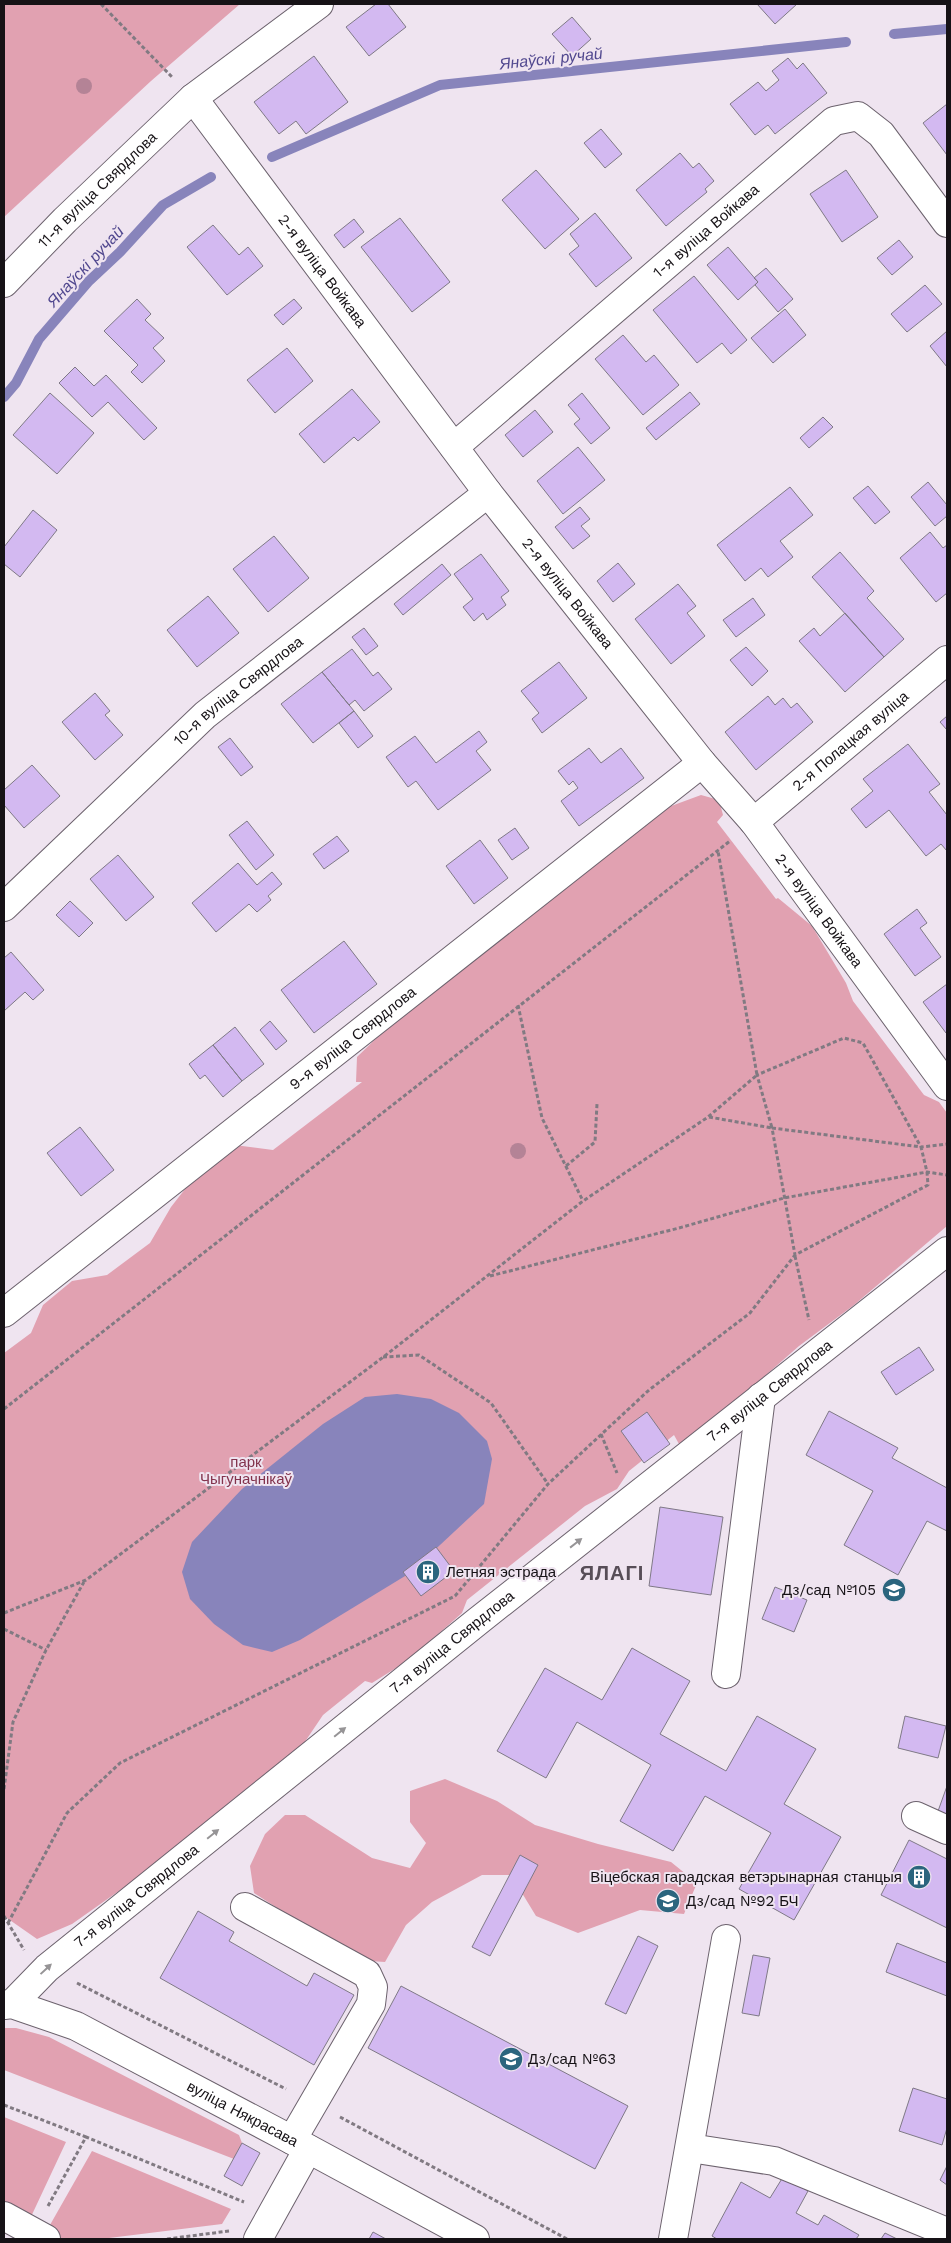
<svg xmlns="http://www.w3.org/2000/svg" width="951" height="2243" viewBox="0 0 951 2243" font-family="'Work Sans',sans-serif">
<style>
.green{fill:#e1a1b1}
.water{fill:#8884bb}
.lines{fill:none;stroke-linecap:round;stroke-linejoin:round}
.stream{stroke:#8884bb;stroke-width:10}
.building{fill:#d3b9f1;stroke:#7f7986}
.minor-casing{stroke:#6c626d;stroke-width:30}
.path{stroke:#817a82;stroke-width:3;stroke-dasharray:4 2.5;stroke-linecap:butt}
.minor{stroke:#fff;stroke-width:28}
.tree{fill:#b48396}
.oneway{fill:#969496}
.labels{text-anchor:middle;stroke-width:4;stroke-linejoin:round;paint-order:stroke}
.street-label{font-size:15px;fill:#161216;stroke:#efe4f0}
.park-label{font-size:15px;fill:#83334d;stroke:#efe4f0}
.poi-label{font-size:15px;fill:#161216;stroke:#efe4f0;text-anchor:start}
.water-label{font-size:16px;font-style:italic;fill:#51488f;stroke:#efe4f0}
.district-label{font-size:20px;font-weight:bold;letter-spacing:1px;fill:#574d57;stroke:#efe4f0}
</style>
<rect width="100%" height="100%" fill="#efe4f0"/>
<path class="green" d="M 4,4 L 240,4 L 151,81 L 4,217 Z
M 701,795 L 719,800 L 723,815 L 717,822 L 776,899 L 778,898 L 812,926 L 846,983 L 853,1001 L 924,1095 L 939,1102 L 947,1113 L 947,1226 L 854,1305 L 799,1346 L 706,1428 L 679,1444 L 674,1435 L 629,1471 L 617,1489 L 585,1506 L 467,1600 L 462,1613 L 409,1660 L 372,1683 L 365,1681 L 323,1715 L 296,1755 L 236,1797 L 143,1874 L 72,1924 L 37,1939 L 4,1916 L 4,1353 L 31,1333 L 43,1305 L 72,1281 L 107,1275 L 150,1243 L 171,1207 L 200,1170 L 234,1145 L 273,1150 L 362,1082 L 356,1082 L 357,1057 L 428,988 L 655,812 Z
M 445,1779 L 497,1801 L 535,1825 L 598,1844 L 671,1862 L 697,1883 L 684,1914 L 640,1910 L 578,1933 L 536,1916 L 511,1875 L 482,1875 L 432,1902 L 406,1925 L 385,1962 L 354,1960 L 313,1931 L 254,1893 L 250,1866 L 265,1834 L 285,1815 L 305,1815 L 372,1858 L 410,1868 L 426,1843 L 410,1822 L 410,1791 Z
M 4,2028 L 16,2028 L 49,2037 L 239,2135 L 242,2143 L 234,2159 L 4,2070 Z
M 4,2117 L 66,2142 L 29,2221 L 4,2207 Z
M 92,2151 L 231,2209 L 222,2224 L 101,2239 L 62,2239 L 46,2232 Z"/>
<path class="water" d="M 397,1394 L 431,1399 L 459,1413 L 487,1441 L 492,1459 L 484,1504 L 410,1573 L 300,1640 L 272,1652 L 243,1645 L 214,1624 L 190,1599 L 182,1572 L 192,1542 L 242,1489 L 323,1424 L 365,1397 Z"/>
<g class="lines">
<path class="stream" d="M 894,34 L 947,29
M 272,157 L 440,85 L 846,42
M 4,397 L 16,383 L 39,339 L 89,281 L 120,252 L 163,205 L 211,177"/>
</g>
<path class="building" d="M 376,4 L 388,4 L 406,27 L 369,56 L 346,27 Z
M 757,4 L 797,4 L 775,24 Z
M 572,17 L 591,39 L 572,56 L 552,34 Z
M 314,56 L 348,102 L 306,134 L 296,121 L 279,134 L 254,102 Z
M 788,58 L 797,69 L 803,63 L 827,93 L 775,134 L 768,125 L 755,135 L 730,104 L 758,82 L 766,91 L 779,80 L 772,71 Z
M 947,104 L 947,155 L 923,123 Z
M 601,129 L 622,154 L 605,168 L 584,143 Z
M 680,153 L 693,168 L 699,163 L 714,181 L 705,189 L 707,192 L 666,226 L 636,190 Z
M 536,170 L 579,219 L 545,249 L 502,200 Z
M 846,170 L 878,217 L 842,242 L 810,194 Z
M 595,213 L 632,258 L 596,287 L 569,254 L 579,246 L 570,234 Z
M 400,218 L 450,282 L 412,312 L 361,247 Z
M 354,219 L 364,232 L 344,248 L 334,235 Z
M 213,225 L 239,255 L 248,247 L 263,266 L 227,295 L 187,247 Z
M 899,240 L 913,257 L 892,275 L 877,258 Z
M 728,247 L 758,282 L 738,300 L 707,265 Z
M 766,268 L 793,299 L 778,312 L 755,285 L 758,282 L 754,278 Z
M 694,276 L 747,340 L 731,354 L 722,343 L 697,363 L 653,310 Z
M 925,285 L 942,304 L 907,332 L 891,314 Z
M 137,299 L 151,314 L 145,320 L 164,338 L 153,348 L 165,361 L 142,383 L 131,372 L 138,365 L 104,331 Z
M 294,299 L 302,308 L 283,325 L 274,315 Z
M 785,309 L 806,335 L 773,363 L 751,338 Z
M 947,331 L 947,367 L 930,346 Z
M 623,335 L 646,362 L 654,355 L 679,385 L 643,415 L 595,359 Z
M 287,348 L 313,381 L 275,413 L 247,380 Z
M 75,367 L 94,386 L 106,375 L 157,428 L 144,440 L 108,402 L 92,417 L 59,383 Z
M 352,389 L 380,422 L 358,441 L 354,437 L 324,463 L 299,434 Z
M 690,392 L 700,404 L 656,440 L 646,428 Z
M 50,393 L 94,433 L 57,474 L 13,435 Z
M 582,393 L 610,428 L 591,444 L 574,424 L 580,419 L 568,405 Z
M 535,410 L 553,432 L 523,457 L 505,435 Z
M 823,417 L 833,427 L 809,448 L 800,438 Z
M 578,447 L 605,480 L 563,514 L 537,481 Z
M 928,482 L 947,505 L 947,516 L 935,526 L 911,497 Z
M 868,486 L 890,512 L 875,524 L 853,498 Z
M 790,487 L 813,515 L 780,541 L 793,557 L 768,577 L 761,568 L 745,581 L 717,545 Z
M 580,507 L 590,519 L 581,526 L 590,536 L 573,549 L 555,527 Z
M 33,510 L 57,530 L 20,577 L 4,564 L 4,547 Z
M 930,532 L 943,548 L 947,545 L 947,593 L 936,602 L 900,558 Z
M 274,536 L 309,578 L 268,612 L 233,569 Z
M 840,552 L 874,591 L 867,598 L 904,639 L 884,657 L 812,577 Z
M 481,554 L 509,591 L 501,597 L 506,605 L 487,620 L 483,613 L 474,621 L 463,607 L 473,599 L 454,574 Z
M 618,563 L 635,584 L 613,602 L 597,581 Z
M 442,564 L 451,575 L 403,615 L 394,604 Z
M 678,584 L 696,606 L 687,613 L 705,636 L 671,664 L 635,619 Z
M 208,596 L 239,633 L 197,667 L 167,630 Z
M 753,598 L 765,615 L 736,637 L 723,620 Z
M 845,613 L 884,657 L 845,692 L 799,641 L 814,628 L 820,636 Z
M 364,628 L 378,646 L 366,655 L 352,637 Z
M 746,647 L 768,671 L 752,686 L 730,660 Z
M 352,649 L 373,676 L 378,672 L 392,689 L 364,711 L 355,700 L 349,705 L 322,672 Z
M 559,662 L 587,698 L 542,733 L 532,719 L 539,713 L 521,691 Z
M 322,672 L 354,711 L 313,743 L 281,704 Z
M 95,693 L 110,711 L 105,715 L 123,735 L 95,760 L 62,722 Z
M 768,696 L 775,705 L 783,698 L 791,708 L 797,703 L 813,722 L 756,770 L 725,732 Z
M 354,711 L 373,736 L 358,748 L 339,723 Z
M 947,716 L 947,730 L 940,722 Z
M 479,731 L 487,742 L 476,751 L 491,770 L 438,810 L 416,781 L 408,787 L 386,757 L 415,736 L 436,763 Z
M 230,738 L 253,767 L 241,776 L 218,747 Z
M 908,744 L 940,784 L 929,792 L 947,815 L 947,851 L 941,844 L 926,856 L 889,810 L 866,828 L 851,809 L 873,791 L 863,779 Z
M 589,748 L 601,763 L 621,748 L 644,778 L 579,826 L 561,801 L 578,788 L 573,781 L 569,785 L 558,771 Z
M 32,765 L 60,796 L 24,828 L 4,805 L 4,790 Z
M 247,821 L 274,855 L 256,870 L 229,835 Z
M 515,828 L 529,848 L 512,860 L 498,840 Z
M 337,836 L 349,851 L 324,869 L 313,854 Z
M 480,840 L 508,878 L 474,904 L 446,866 Z
M 118,855 L 154,897 L 126,921 L 90,879 Z
M 238,863 L 257,885 L 272,872 L 282,884 L 268,896 L 271,900 L 257,912 L 249,904 L 216,932 L 192,903 Z
M 70,901 L 93,923 L 79,937 L 56,915 Z
M 917,909 L 927,923 L 920,928 L 941,957 L 915,976 L 884,934 Z
M 344,941 L 377,984 L 314,1033 L 281,990 Z
M 11,952 L 44,990 L 33,1000 L 25,992 L 4,1011 L 4,958 Z
M 947,984 L 947,1032 L 946,1033 L 923,1002 Z
M 270,1021 L 287,1041 L 276,1050 L 260,1030 Z
M 235,1027 L 264,1064 L 242,1081 L 213,1045 Z
M 213,1045 L 242,1081 L 223,1097 L 205,1075 L 200,1079 L 189,1064 Z
M 80,1127 L 114,1170 L 81,1196 L 47,1153 Z
M 919,1347 L 934,1370 L 896,1395 L 881,1372 Z
M 829,1411 L 898,1448 L 892,1458 L 947,1488 L 947,1531 L 927,1521 L 898,1575 L 844,1545 L 873,1491 L 806,1455 Z
M 647,1412 L 670,1444 L 644,1463 L 621,1431 Z
M 660,1507 L 723,1517 L 711,1595 L 649,1586 Z
M 436,1547 L 454,1571 L 421,1596 L 403,1572 Z
M 775,1587 L 807,1600 L 794,1632 L 762,1619 Z
M 632,1648 L 690,1681 L 660,1734 L 726,1771 L 757,1716 L 816,1749 L 784,1804 L 841,1837 L 794,1920 L 739,1889 L 771,1833 L 705,1796 L 673,1851 L 620,1821 L 651,1765 L 577,1722 L 546,1778 L 497,1751 L 545,1668 L 602,1700 Z
M 905,1716 L 946,1726 L 938,1758 L 898,1748 Z
M 947,1786 L 947,1818 L 937,1814 Z
M 909,1840 L 947,1859 L 947,1928 L 881,1895 Z
M 520,1855 L 538,1865 L 490,1956 L 472,1947 Z
M 198,1911 L 234,1932 L 229,1941 L 307,1986 L 314,1973 L 354,1995 L 314,2065 L 160,1978 Z
M 638,1936 L 658,1946 L 626,2014 L 605,2004 Z
M 897,1943 L 947,1963 L 947,1996 L 886,1972 Z
M 753,1955 L 770,1958 L 759,2016 L 742,2013 Z
M 401,1986 L 628,2106 L 595,2169 L 368,2048 Z
M 913,2088 L 947,2099 L 947,2128 L 942,2145 L 899,2131 Z
M 242,2143 L 260,2153 L 242,2186 L 224,2176 Z
M 947,2166 L 947,2185 L 940,2180 Z
M 783,2177 L 808,2191 L 796,2213 L 818,2225 L 824,2215 L 859,2235 L 856,2239 L 717,2239 L 712,2236 L 741,2182 L 770,2198 Z
M 373,2232 L 386,2239 L 369,2239 Z
M 885,2233 L 897,2239 L 881,2239 Z"/>
<g class="lines">
<g class="minor-casing">
<g id="minor">
<path id="s1" d="M 193,98 L 488,493 L 702,763 L 754,822 L 947,1086"/>
<path id="s2" d="M 4,283 L 65,220 L 193,98 L 319,4"/>
<path id="s3" d="M 454,447 L 834,121 L 858,116 L 881,134 L 947,223"/>
<path id="s4" d="M 754,822 L 947,660"/>
<path id="s5" d="M 4,907 L 205,715 L 488,493"/>
<path id="s6" d="M 4,1313 L 702,763"/>
<path d="M 726,1674 L 761,1397"/>
<path d="M 916,1816 L 947,1830"/>
<path d="M 245,1907 L 367,1974 L 373,1987 L 371,2004 L 292,2140"/>
<path id="s7" d="M 12,2004 L 47,1968 L 478,1621 L 947,1251"/>
<path id="s8" d="M 4,2005 L 12,2004 L 76,2026 L 292,2140 L 475,2239"/>
<path d="M 690,2148 L 774,2161 L 947,2232"/>
<path d="M 4,2216 L 46,2239"/>
<path d="M 258,2239 L 308,2149"/>
<path d="M 673,2239 L 726,1939"/>
</g>
</g>
<path class="path" d="M 101,4 L 172,77
M 518,1005 L 542,1118 L 583,1201
M 709,1117 L 772,1128 L 757,1075 L 844,1038 L 863,1043 L 921,1147 L 947,1144
M 772,1128 L 921,1147 L 927,1172 L 928,1185 L 795,1255 Z
M 566,1166 L 595,1142 L 597,1104
M 795,1256 L 809,1320
M 490,1276 L 679,1228 L 784,1198 L 927,1172 L 947,1175
M 383,1357 L 419,1355 L 491,1403 L 548,1484
M 4,1409 L 730,841
M 601,1434 L 617,1473
M 4,1613 L 86,1580 L 382,1358 L 583,1201 L 708,1117 L 757,1075 L 718,851
M 4,1629 L 46,1650
M 4,1789 L 13,1722 L 46,1650 L 85,1580
M 4,1916 L 24,1950
M 8,1923 L 67,1813 L 120,1763 L 455,1596 L 548,1484 L 649,1390 L 750,1313 L 795,1255
M 77,1983 L 286,2089
M 4,2105 L 86,2137
M 340,2117 L 567,2239
M 48,2206 L 86,2137 L 244,2202
M 167,2239 L 229,2231"/>
<use href="#minor" class="minor"/>
</g>
<g class="tree">
<circle cx="84" cy="86" r="8"/>
<circle cx="518" cy="1151" r="8"/>
</g>
<defs><path id="oneway-solid" d="M-6-.8H1V-3.2L6.5 0L1 3.2V.8H-6Z" transform="scale(1.25)"/></defs>
<g class="oneway">
<use href="#oneway-solid" transform="translate(576 1543) rotate(-38)"/>
<use href="#oneway-solid" transform="translate(340 1732) rotate(-39)"/>
<use href="#oneway-solid" transform="translate(213 1834) rotate(-39)"/>
<use href="#oneway-solid" transform="translate(46 1969) rotate(-43)"/>
</g>
<defs>
<g id="building-disc" transform="scale(1.25)"><circle r="9.5" fill="#2b657e" stroke="#efe4f0"/><path d="M-4-6H4V6H1V3H-1V6H-4ZM-2.5-4.3h1.7v1.8h-1.7ZM.8-4.3h1.7v1.8H.8ZM-2.5-1h1.7V.8h-1.7ZM.8-1h1.7V.8H.8Z" fill="#fff"/></g>
<g id="school-disc" transform="scale(1.25)"><circle r="9.5" fill="#2b657e" stroke="#efe4f0"/><path d="M0-5L7-2L0 1L-7-2ZM-4 1L0 2.5L4 1V4Q0 6-4 4Z" fill="#fff"/></g>
</defs>
<g fill-rule="evenodd">
<use href="#building-disc" x="428" y="1572"/>
<use href="#school-disc" x="894" y="1590"/>
<use href="#building-disc" x="919" y="1877"/>
<use href="#school-disc" x="668" y="1901"/>
<use href="#school-disc" x="511" y="2059"/>
</g>
<g class="labels">
<g class="street-label">
<text dy="5" stroke="none"><textPath href="#s2" startOffset="132">11-я вуліца Свярдлова</textPath></text>
<text dy="5" stroke="none"><textPath href="#s3" startOffset="332">1-я вуліца Войкава</textPath></text>
<text dy="5" stroke="none"><textPath href="#s1" startOffset="216">2-я вуліца Войкава</textPath></text>
<text dy="5" stroke="none"><textPath href="#s1" startOffset="621">2-я вуліца Войкава</textPath></text>
<text dy="5" stroke="none"><textPath href="#s5" startOffset="319">10-я вуліца Свярдлова</textPath></text>
<text dy="5" stroke="none"><textPath href="#s4" startOffset="126">2-я Полацкая вуліца</textPath></text>
<text dy="5" stroke="none"><textPath href="#s1" startOffset="1026">2-я вуліца Войкава</textPath></text>
<text dy="5" stroke="none"><textPath href="#s6" startOffset="444">9-я вуліца Свярдлова</textPath></text>
<text dy="5" stroke="none"><textPath href="#s7" startOffset="975">7-я вуліца Свярдлова</textPath></text>
<text dy="5" stroke="none"><textPath href="#s7" startOffset="570">7-я вуліца Свярдлова</textPath></text>
<text dy="5" stroke="none"><textPath href="#s7" startOffset="165">7-я вуліца Свярдлова</textPath></text>
<text dy="5" stroke="none"><textPath href="#s8" startOffset="264">вуліца Някрасава</textPath></text>
</g>
<g class="park-label">
<text x="246" y="1467">парк<tspan x="246" dy="17">Чыгуначнікаў</tspan></text>
</g>
<g class="poi-label">
<text x="446" y="1577">Летняя эстрада</text>
<text x="876" y="1595" text-anchor="end">Дз/сад №105</text>
<text x="902" y="1882" text-anchor="end">Віцебская гарадская ветэрынарная станцыя</text>
<text x="686" y="1906">Дз/сад №92 БЧ</text>
<text x="528" y="2064">Дз/сад №63</text>
</g>
<g class="water-label">
<text transform="translate(551 58) rotate(-6)" y="6">Янаўскі ручай</text>
<text transform="translate(85 266) rotate(-47)" y="6">Янаўскі ручай</text>
</g>
<g class="district-label">
<text x="612" y="1580">ЯЛАГІ</text>
</g>
</g>
<rect width="951" height="2243" fill="none" stroke="#161216" stroke-width="10"/>
</svg>
